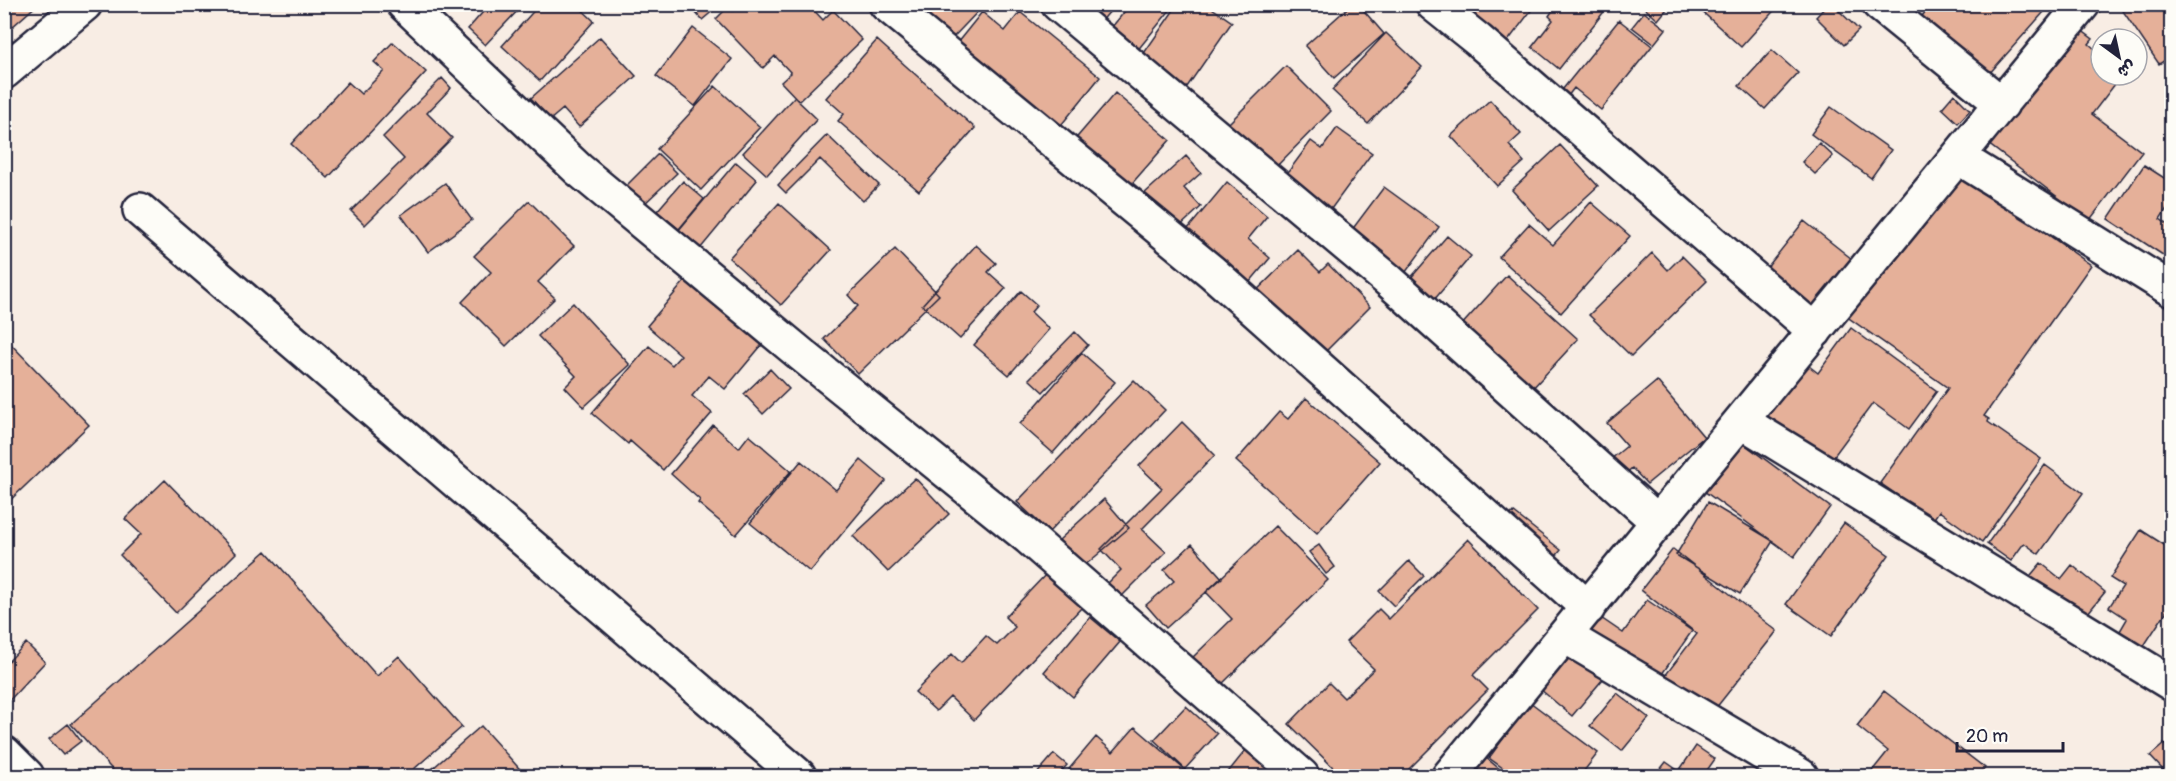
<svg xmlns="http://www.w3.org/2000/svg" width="2176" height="781" viewBox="0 0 2176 781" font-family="Pangolin,'Playpen Sans Arabic',sans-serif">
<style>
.building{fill:#e5b099;stroke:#22223b;stroke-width:1.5}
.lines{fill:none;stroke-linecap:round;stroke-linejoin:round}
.street-casing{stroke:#22223b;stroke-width:38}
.secondary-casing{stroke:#22223b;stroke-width:38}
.street{stroke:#fdfcf7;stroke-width:33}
.secondary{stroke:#fdfcf7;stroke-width:33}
</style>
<rect width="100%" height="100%" fill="#f8ede4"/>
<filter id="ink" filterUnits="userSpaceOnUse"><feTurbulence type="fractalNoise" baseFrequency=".0167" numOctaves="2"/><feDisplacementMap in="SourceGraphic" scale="12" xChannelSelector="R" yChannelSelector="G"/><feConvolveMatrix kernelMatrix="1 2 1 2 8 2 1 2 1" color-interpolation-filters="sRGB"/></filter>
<g filter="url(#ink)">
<path class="building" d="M 4,4 L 38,4 L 4,34 Z
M 490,4 L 524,4 L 485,45 L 468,29 Z
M 540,4 L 576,4 L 594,21 L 540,81 L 502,46 Z
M 688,4 L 721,4 L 702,20 Z
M 740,4 L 808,4 L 823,20 L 833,10 L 862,40 L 799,101 L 781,82 L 791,73 L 775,56 L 763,68 L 716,19 L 729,6 L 733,11 Z
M 933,4 L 985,4 L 943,48 L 917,23 Z
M 1055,4 L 1116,4 L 1090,35 Z
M 1131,4 L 1175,4 L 1128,62 L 1101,40 Z
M 1178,4 L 1206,4 L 1232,22 L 1178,100 L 1133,69 Z
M 1352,4 L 1358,4 L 1384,34 L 1334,78 L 1305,46 Z
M 1473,4 L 1536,4 L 1499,53 L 1459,22 Z
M 1557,4 L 1610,4 L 1559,69 L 1532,47 L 1553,20 L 1549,16 Z
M 1640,4 L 1671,4 L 1658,20 Z
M 1697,4 L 1780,4 L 1741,47 L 1696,6 Z
M 1828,4 L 1832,4 L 1859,30 L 1844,45 L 1816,17 Z
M 1932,4 L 2051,4 L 1988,75 L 1922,16 Z
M 2133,4 L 2172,4 L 2172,56 L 2159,64 L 2123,11 Z
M 982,12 L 1005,31 L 1020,12 L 1100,77 L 1049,140 L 949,53 Z
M 1644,12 L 1666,29 L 1654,44 L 1632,27 Z
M 1619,20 L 1652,46 L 1601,110 L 1574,88 L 1564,101 L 1558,95 Z
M 2073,24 L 2093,39 L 2089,44 L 2101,54 L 2101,75 L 2122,75 L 2092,114 L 2142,152 L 2089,221 L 1983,140 Z
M 693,28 L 732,59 L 695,106 L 656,76 Z
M 1386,33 L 1422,67 L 1368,124 L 1332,90 Z
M 600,37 L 636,76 L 579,127 L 563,109 L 550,120 L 531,98 Z
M 877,40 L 975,128 L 919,191 L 838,121 L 844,114 L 826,98 Z
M 393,42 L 426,72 L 328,178 L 291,144 L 348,82 L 361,94 L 384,71 L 374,62 Z
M 1772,50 L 1798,73 L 1765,109 L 1739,86 Z
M 1286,66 L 1331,111 L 1266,177 L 1221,131 Z
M 442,78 L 451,88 L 427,113 L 452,138 L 365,225 L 351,211 L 404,159 L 383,137 Z
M 715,86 L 760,127 L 701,190 L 657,149 Z
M 1115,93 L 1170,140 L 1121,196 L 1066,150 Z
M 1954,94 L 1970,110 L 1958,123 L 1942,108 Z
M 794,97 L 817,119 L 767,175 L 743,153 Z
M 1490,100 L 1521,134 L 1509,145 L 1524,162 L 1497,186 L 1451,136 Z
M 1831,107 L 1891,150 L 1871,178 L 1811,134 Z
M 1337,128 L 1372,153 L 1323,220 L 1277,187 L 1311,141 L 1322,149 Z
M 827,135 L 879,185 L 863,201 L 820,159 L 786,193 L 778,185 Z
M 1819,143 L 1833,156 L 1815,174 L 1802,162 Z
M 1560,145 L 1598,186 L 1549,231 L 1512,190 Z
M 658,154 L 677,173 L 643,205 L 625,187 Z
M 1186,156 L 1201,173 L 1184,188 L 1201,207 L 1166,239 L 1134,203 Z
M 736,162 L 757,180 L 700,249 L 678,231 Z
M 2144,165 L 2172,183 L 2172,201 L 2160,219 L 2170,226 L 2172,224 L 2172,261 L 2108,219 Z
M 1958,171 L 2091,265 L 1984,416 L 1989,419 L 1988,422 L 2041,459 L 1982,542 L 1939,511 L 1933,520 L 1880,483 L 1948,388 L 1846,316 Z
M 683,181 L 704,199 L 679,229 L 657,211 Z
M 1227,182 L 1267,216 L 1248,239 L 1270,258 L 1249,283 L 1228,266 L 1171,249 Z
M 445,183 L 472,220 L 428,252 L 401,215 Z
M 1384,187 L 1439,227 L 1394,288 L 1339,247 Z
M 529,201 L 574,246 L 538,282 L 555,298 L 506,346 L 462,302 L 491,272 L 474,256 Z
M 1591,202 L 1630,236 L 1561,313 L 1499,257 L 1529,224 L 1553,245 Z
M 779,203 L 831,250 L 781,305 L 729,258 Z
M 1804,221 L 1852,259 L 1806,317 L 1758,279 Z
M 1447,236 L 1471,256 L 1434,300 L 1409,280 Z
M 976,245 L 996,263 L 988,272 L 1006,288 L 960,339 L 922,305 Z
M 895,249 L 939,295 L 858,374 L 824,339 L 858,306 L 848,295 Z
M 1298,250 L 1320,272 L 1328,264 L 1370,307 L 1308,369 L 1252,295 Z
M 1652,253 L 1668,270 L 1682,256 L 1707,281 L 1631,356 L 1589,315 Z
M 690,275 L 766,340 L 725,389 L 709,376 L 692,396 L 712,413 L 663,470 L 630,441 L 628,444 L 592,413 L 649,346 L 672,365 L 681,355 L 647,326 Z
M 1507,275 L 1578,339 L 1520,402 L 1449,339 Z
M 1021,291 L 1037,305 L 1031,312 L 1049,329 L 1009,375 L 974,345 Z
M 573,303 L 630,365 L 584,407 L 565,387 L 576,376 L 538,336 Z
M 1851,328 L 1937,391 L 1909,429 L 1873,403 L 1825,468 L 1761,421 L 1805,363 L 1818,373 Z
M 1075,332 L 1088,345 L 1043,392 L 1029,379 Z
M 4,337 L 89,425 L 4,506 Z
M 1082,353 L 1115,382 L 1053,453 L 1020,424 Z
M 770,369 L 789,389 L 763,414 L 744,394 Z
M 1134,380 L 1165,410 L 1049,532 L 1017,502 Z
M 1657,381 L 1704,437 L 1647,484 L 1632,468 L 1624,475 L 1611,459 L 1627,446 L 1607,423 Z
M 1306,398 L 1380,462 L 1317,533 L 1236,461 L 1279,412 L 1288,419 Z
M 1182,422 L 1215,455 L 1142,529 L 1166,552 L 1120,598 L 1106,585 L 1121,570 L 1101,549 L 1162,488 L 1139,466 Z
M 713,425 L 739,448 L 749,435 L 791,471 L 736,535 L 698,503 L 700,500 L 671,474 Z
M 1740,441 L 1830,507 L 1794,557 L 1704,491 Z
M 861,460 L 886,481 L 810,572 L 750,523 L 801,461 L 836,490 Z
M 2045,465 L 2083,493 L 2039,554 L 2024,543 L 2011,561 L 1987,544 Z
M 915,478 L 949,514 L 888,572 L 853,536 Z
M 165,480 L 236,553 L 176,613 L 120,555 L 141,534 L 125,519 Z
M 1104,499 L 1129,528 L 1083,567 L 1059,540 Z
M 1708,502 L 1773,541 L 1740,594 L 1676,555 Z
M 1513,512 L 1561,550 L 1539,577 L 1492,538 Z
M 1844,523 L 1889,555 L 1831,636 L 1786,604 Z
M 1275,526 L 1328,580 L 1219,687 L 1191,659 L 1232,619 L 1206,592 Z
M 2141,530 L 2172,550 L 2172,603 L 2136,658 L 2113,643 L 2127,619 L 2109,607 L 2123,586 L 2110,578 Z
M 1468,539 L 1538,610 L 1473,675 L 1488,690 L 1402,776 L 1342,776 L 1289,724 L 1329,683 L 1344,698 L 1374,669 L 1346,642 L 1379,609 L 1389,619 Z
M 1192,544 L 1222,578 L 1166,628 L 1146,605 L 1174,581 L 1164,570 Z
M 1319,545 L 1335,567 L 1326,574 L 1309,552 Z
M 1673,549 L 1777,631 L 1708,718 L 1661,681 L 1697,634 L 1641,590 Z
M 266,551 L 377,676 L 399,656 L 462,727 L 406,776 L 118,776 L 71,724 Z
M 1409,561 L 1424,576 L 1394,606 L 1379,591 Z
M 2041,563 L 2061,579 L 2072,565 L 2105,592 L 2079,624 L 2026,581 Z
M 1048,572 L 1083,606 L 974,720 L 950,697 L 936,711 L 915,692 L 952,654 L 961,663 L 986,636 L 997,645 L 1015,627 L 1005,617 Z
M 1647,600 L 1692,631 L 1655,684 L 1581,634 L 1595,614 L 1623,633 Z
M 1090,617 L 1120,642 L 1073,697 L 1044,672 Z
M 26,643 L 45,662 L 6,704 L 4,666 Z
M 1565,647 L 1603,679 L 1572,716 L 1534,684 Z
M 1884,691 L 1985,768 L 1979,776 L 1868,776 L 1888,751 L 1857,726 Z
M 1617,693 L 1649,718 L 1622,751 L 1590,726 Z
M 1530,702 L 1598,753 L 1580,776 L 1558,776 L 1548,769 L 1542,776 L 1514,776 L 1489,758 Z
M 1186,706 L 1217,734 L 1185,769 L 1154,740 Z
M 68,724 L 81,741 L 63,755 L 49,739 Z
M 481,726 L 526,776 L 424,776 Z
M 1135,727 L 1192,776 L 1079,776 L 1069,769 L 1096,737 L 1113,752 Z
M 2164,744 L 2172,752 L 2172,762 L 2163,770 L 2150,756 Z
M 1249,746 L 1288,776 L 1225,776 Z
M 1696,746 L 1715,759 L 1703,776 L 1655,776 L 1666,762 L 1679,771 Z
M 1479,752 L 1508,776 L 1458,776 Z
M 1054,754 L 1067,765 L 1057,776 L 1035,776 Z"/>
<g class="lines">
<g class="street-casing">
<path id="street" d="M 404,4 L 578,169 L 802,355 L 1029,538 L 1302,776
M 886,4 L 1212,272 L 1588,608
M 1058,4 L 1387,279 L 1658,522
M 1433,4 L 1478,40 L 1815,331
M 1879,4 L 2002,104
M 4,72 L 85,4
M 1958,157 L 2172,290
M 140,210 L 799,776
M 1741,421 L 2172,684
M 1565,636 L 1801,776
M 1449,776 L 2083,4"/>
</g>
<g class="secondary-casing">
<path id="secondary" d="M 4,753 L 27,776"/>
</g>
<use href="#street" class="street"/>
<use href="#secondary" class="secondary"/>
</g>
</g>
<rect width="2176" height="781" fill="none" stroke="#fdfcf7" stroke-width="24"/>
<rect x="12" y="12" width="2152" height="757" fill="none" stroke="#22223b" stroke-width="2" filter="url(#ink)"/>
<g transform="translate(2119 57) rotate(147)"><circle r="28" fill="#fdfcf7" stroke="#a5a5ac" stroke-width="1.5"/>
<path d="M0-4.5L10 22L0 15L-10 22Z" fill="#22223b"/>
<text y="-9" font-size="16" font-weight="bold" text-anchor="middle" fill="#22223b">ش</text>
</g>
<path d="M1957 742v9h106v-9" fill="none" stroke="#22223b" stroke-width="3"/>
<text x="1966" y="742" font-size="18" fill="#22223b" stroke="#fdfcf7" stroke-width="4.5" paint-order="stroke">20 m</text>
</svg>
